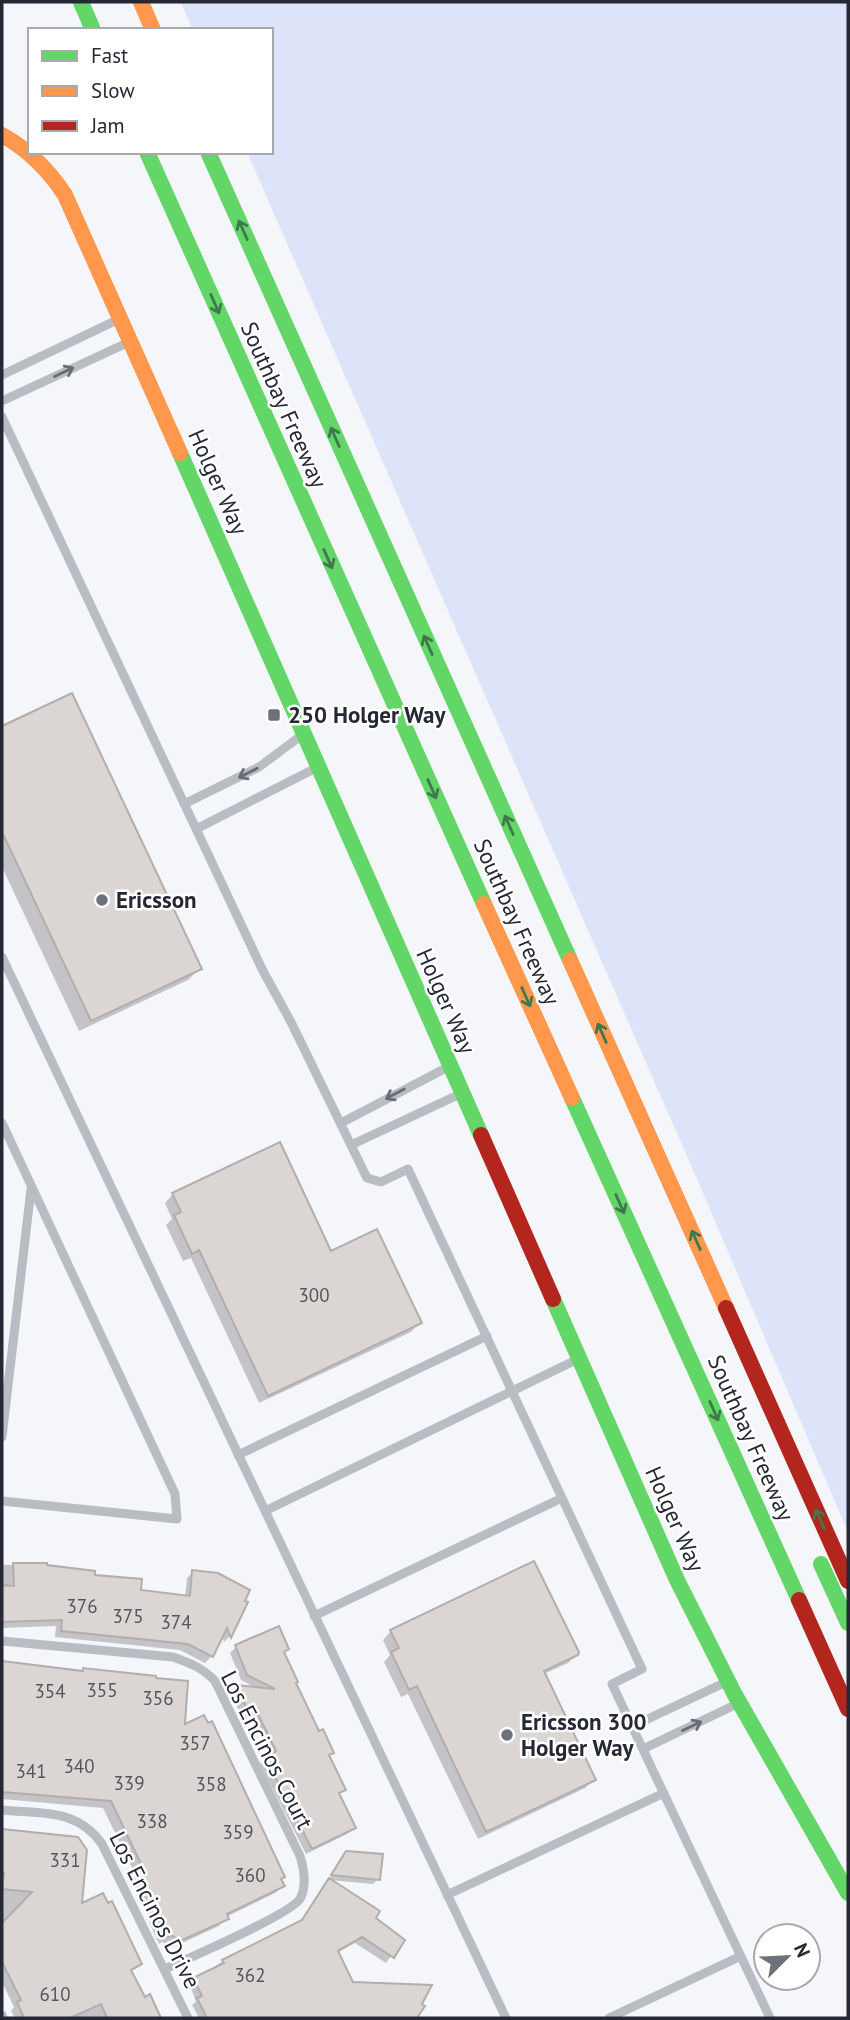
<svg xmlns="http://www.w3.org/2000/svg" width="850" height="2020" viewBox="0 0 850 2020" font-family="'PT Sans',sans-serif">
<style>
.green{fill:#dde3f9}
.shadow{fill:#0003}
.building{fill:#dbd5d4;stroke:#b3adac;stroke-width:2}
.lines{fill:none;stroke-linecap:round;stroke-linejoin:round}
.lane{stroke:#babcc4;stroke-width:9}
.fast{stroke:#63d668;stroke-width:16}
.slow{stroke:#ff974d;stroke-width:16}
.jam{stroke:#b3261e;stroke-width:16}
.oneway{stroke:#41774c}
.oneway2{stroke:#696b75}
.poi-dot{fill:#6e717a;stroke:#fff;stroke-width:2.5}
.labels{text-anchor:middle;stroke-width:5;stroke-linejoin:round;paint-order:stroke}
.number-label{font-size:19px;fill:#53545d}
.street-label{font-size:23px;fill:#262935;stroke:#fff}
.poi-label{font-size:23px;font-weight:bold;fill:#262935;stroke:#fff;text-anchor:start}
</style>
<rect width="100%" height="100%" fill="#f5f6fa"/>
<path class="green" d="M 181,2 L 848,2 L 848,1532 L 697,1179 L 247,152 L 271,152 L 271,30 L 193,30 Z"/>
<path class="shadow" d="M 71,696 L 200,968 L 188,980 L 79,1031 L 2,867 L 2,728 Z
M 173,1194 L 330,1253 L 419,1323 L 411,1332 L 259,1403 L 191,1258 L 183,1261 L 166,1225 L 172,1219 L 165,1203 Z
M 45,1564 L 139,1591 L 185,1597 L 187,1578 L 193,1572 L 245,1603 L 230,1636 L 224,1642 L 222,1636 L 212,1656 L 205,1663 L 180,1650 L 55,1637 L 56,1626 L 2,1628 L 2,1565 Z
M 278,1628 L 282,1653 L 294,1684 L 344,1789 L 338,1795 L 354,1828 L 347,1834 L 306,1854 L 260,1764 L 270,1756 L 251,1717 L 244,1721 L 230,1693 L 235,1687 L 258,1689 L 241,1680 L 230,1653 L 236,1647 Z
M 391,1631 L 577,1654 L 568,1663 L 544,1674 L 594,1779 L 585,1788 L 478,1839 L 408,1694 L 401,1697 L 384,1662 L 390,1655 L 383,1640 Z
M 2,1663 L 81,1673 L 84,1670 L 183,1727 L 283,1886 L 275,1893 L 226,1917 L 219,1926 L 171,1948 L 162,1942 L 159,1944 L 149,1922 L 151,1920 L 131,1880 L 136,1876 L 103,1808 L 2,1799 Z
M 2,1831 L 77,1839 L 79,1906 L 139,1964 L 130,1972 L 144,1999 L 150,1996 L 159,2018 L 15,2018 L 11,2011 L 14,2007 L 2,1982 Z
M 347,1853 L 378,1879 L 373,1884 L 330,1880 L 403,1940 L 386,1963 L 355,1943 L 337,1953 L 352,1983 L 422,2006 L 415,2018 L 199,2018 L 192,2005 L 196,2002 L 190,1985 L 223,1961 L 299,1923 Z"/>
<path class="building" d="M 72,693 L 202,969 L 91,1021 L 2,832 L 2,726 Z
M 280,1142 L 331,1251 L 377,1229 L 422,1323 L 268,1396 L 199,1250 L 192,1254 L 174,1215 L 181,1212 L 172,1193 Z
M 534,1561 L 579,1652 L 578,1655 L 544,1671 L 596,1780 L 486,1832 L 417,1686 L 409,1690 L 391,1652 L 399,1648 L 390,1630 Z
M 13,1563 L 47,1563 L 47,1565 L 95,1571 L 95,1575 L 142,1579 L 141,1590 L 190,1596 L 192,1570 L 218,1573 L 250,1590 L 245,1601 L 248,1602 L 231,1638 L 227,1628 L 213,1657 L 188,1644 L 61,1631 L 62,1620 L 2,1622 L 2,1585 L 14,1586 Z
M 279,1626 L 289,1649 L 284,1652 L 298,1682 L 296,1683 L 319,1731 L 323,1729 L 334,1753 L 329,1755 L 346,1790 L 339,1793 L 356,1828 L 312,1849 L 265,1757 L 276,1751 L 257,1712 L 251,1716 L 235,1685 L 275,1689 L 247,1675 L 235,1645 Z
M 2,1661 L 83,1671 L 83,1668 L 156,1676 L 156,1678 L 188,1681 L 185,1724 L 204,1715 L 208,1723 L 212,1721 L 285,1877 L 281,1879 L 285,1886 L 227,1914 L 229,1919 L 180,1941 L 171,1935 L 167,1937 L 156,1913 L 158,1912 L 138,1871 L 143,1868 L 111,1801 L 2,1792 Z
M 2,1829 L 78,1837 L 87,1850 L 82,1903 L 103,1893 L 108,1903 L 112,1901 L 142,1964 L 131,1970 L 145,1997 L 150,1994 L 161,2018 L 107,2018 L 101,2004 L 70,2018 L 24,2018 L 17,2002 L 21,2000 L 2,1962 L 2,1923 L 32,1892 L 2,1889 L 4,1873 L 2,1873 Z
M 346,1851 L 383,1854 L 380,1880 L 331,1875 Z
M 329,1878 L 380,1911 L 376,1918 L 405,1940 L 394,1958 L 362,1937 L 338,1951 L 353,1982 L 432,1985 L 422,2004 L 425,2006 L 417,2018 L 207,2018 L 197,1998 L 202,1996 L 195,1982 L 197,1982 L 195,1977 L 224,1963 L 222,1960 L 302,1920 Z"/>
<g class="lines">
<path class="lane" d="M 2,375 L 119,319
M 2,401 L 127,343
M 2,417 L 263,971 L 291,1022 L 367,1178 L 381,1182 L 408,1169 L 642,1669 L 612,1684 L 770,2018
M 184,804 L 259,767 L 302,735
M 196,829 L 316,768
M 2,957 L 506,2018
M 2,1123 L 175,1494 L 177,1519 L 2,1501
M 341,1123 L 448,1067
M 351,1145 L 460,1094
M 2,1437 L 31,1189
M 238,1455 L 487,1336
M 265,1511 L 578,1359
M 314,1616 L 562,1498
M 2,1641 L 173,1657 C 190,1663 203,1668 215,1681 L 300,1856 C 304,1869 307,1886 300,1899 C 289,1915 189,1958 165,1969
M 633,1726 L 726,1682
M 643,1749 L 739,1703
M 2,1810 C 41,1814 77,1808 102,1844 L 188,2018
M 447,1895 L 664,1793
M 2,2015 L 3,2018
M 609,2018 L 741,1956"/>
<path class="fast" d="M 81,2 L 93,30
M 147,152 L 484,904
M 208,152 L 570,960
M 180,453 L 481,1135
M 572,1098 L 799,1600
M 553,1299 L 677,1580 L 734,1693 L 848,1893
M 821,1564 L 848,1623"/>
<path class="slow" d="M 141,2 L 153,30
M 2,135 C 29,150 48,169 65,195 L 180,453
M 484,904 L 572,1098
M 570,960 L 726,1308"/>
<path class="jam" d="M 481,1135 L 553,1299
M 726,1308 L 848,1581
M 799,1600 L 848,1709"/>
</g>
<defs><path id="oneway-shaft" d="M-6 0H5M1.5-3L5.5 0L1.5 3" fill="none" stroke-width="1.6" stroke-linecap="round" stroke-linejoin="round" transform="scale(1.75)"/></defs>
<g class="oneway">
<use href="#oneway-shaft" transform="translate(243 230) rotate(-114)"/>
<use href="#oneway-shaft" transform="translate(215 304) rotate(66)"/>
<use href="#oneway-shaft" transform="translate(335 437) rotate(-114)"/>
<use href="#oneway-shaft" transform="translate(328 559) rotate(66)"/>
<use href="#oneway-shaft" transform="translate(428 645) rotate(-114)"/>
<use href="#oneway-shaft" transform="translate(432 789) rotate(66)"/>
<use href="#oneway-shaft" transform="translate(509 825) rotate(-114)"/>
<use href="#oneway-shaft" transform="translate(526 997) rotate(66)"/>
<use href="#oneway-shaft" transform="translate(602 1033) rotate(-114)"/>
<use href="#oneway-shaft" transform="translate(620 1204) rotate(66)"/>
<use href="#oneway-shaft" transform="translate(696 1240) rotate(-114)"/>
<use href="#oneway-shaft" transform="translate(714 1411) rotate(66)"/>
<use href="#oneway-shaft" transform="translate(820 1519) rotate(-114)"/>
</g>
<g class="oneway2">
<use href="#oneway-shaft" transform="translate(64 372) rotate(-25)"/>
<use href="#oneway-shaft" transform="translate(248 773) rotate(153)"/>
<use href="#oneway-shaft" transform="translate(395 1094) rotate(152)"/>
<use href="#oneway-shaft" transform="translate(692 1726) rotate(-26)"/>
</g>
<g class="poi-dot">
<rect x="267" y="708" width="14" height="14" rx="3.5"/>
<circle cx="102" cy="900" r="7"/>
<circle cx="507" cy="1735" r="7"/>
</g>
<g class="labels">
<g class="number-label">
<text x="314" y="1302">300</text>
<text x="82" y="1613">376</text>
<text x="128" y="1623">375</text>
<text x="176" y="1629">374</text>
<text x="102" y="1697">355</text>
<text x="50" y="1698">354</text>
<text x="158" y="1705">356</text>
<text x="195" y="1750">357</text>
<text x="79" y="1773">340</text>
<text x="31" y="1778">341</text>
<text x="129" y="1790">339</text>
<text x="211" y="1791">358</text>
<text x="152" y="1828">338</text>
<text x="238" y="1839">359</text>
<text x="65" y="1867">331</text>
<text x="250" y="1882">360</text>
<text x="250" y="1982">362</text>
<text x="55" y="2001">610</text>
</g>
<g class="street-label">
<text transform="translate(284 405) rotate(66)" y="8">Southbay Freeway</text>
<text transform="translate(218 482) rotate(66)" y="8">Holger Way</text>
<text transform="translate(517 922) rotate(66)" y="8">Southbay Freeway</text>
<text transform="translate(446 1001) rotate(66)" y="8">Holger Way</text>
<text transform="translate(751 1438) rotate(66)" y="8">Southbay Freeway</text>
<text transform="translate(675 1519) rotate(66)" y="8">Holger Way</text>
<text transform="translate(267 1750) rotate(63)" y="8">Los Encinos Court</text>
<text transform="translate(155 1910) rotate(63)" y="8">Los Encinos Drive</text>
</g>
<g class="poi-label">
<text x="288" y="723">250 Holger Way</text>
<text x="116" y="908">Ericsson</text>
<text x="521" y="1730">Ericsson 300<tspan x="521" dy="26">Holger Way</tspan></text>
</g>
</g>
<rect width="850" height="2020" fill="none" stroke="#262935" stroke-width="7"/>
<rect x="28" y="28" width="245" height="126" fill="#ffffff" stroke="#a8a9ae" stroke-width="2"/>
<rect x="42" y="51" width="35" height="10" fill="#63d668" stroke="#a8a9ae" stroke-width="2"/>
<text x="91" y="63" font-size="21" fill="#262935">Fast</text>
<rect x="42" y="86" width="35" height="10" fill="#ff974d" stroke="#a8a9ae" stroke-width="2"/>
<text x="91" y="98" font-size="21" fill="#262935">Slow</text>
<rect x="42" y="121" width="35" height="10" fill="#b3261e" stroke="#a8a9ae" stroke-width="2"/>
<text x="91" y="133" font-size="21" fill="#262935">Jam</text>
<g transform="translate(787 1957) rotate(66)"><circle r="33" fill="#ffffff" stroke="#a8a9ae" stroke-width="2"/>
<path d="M0-5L12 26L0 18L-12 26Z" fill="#6e717a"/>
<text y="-10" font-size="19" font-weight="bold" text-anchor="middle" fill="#262935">N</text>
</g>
</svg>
